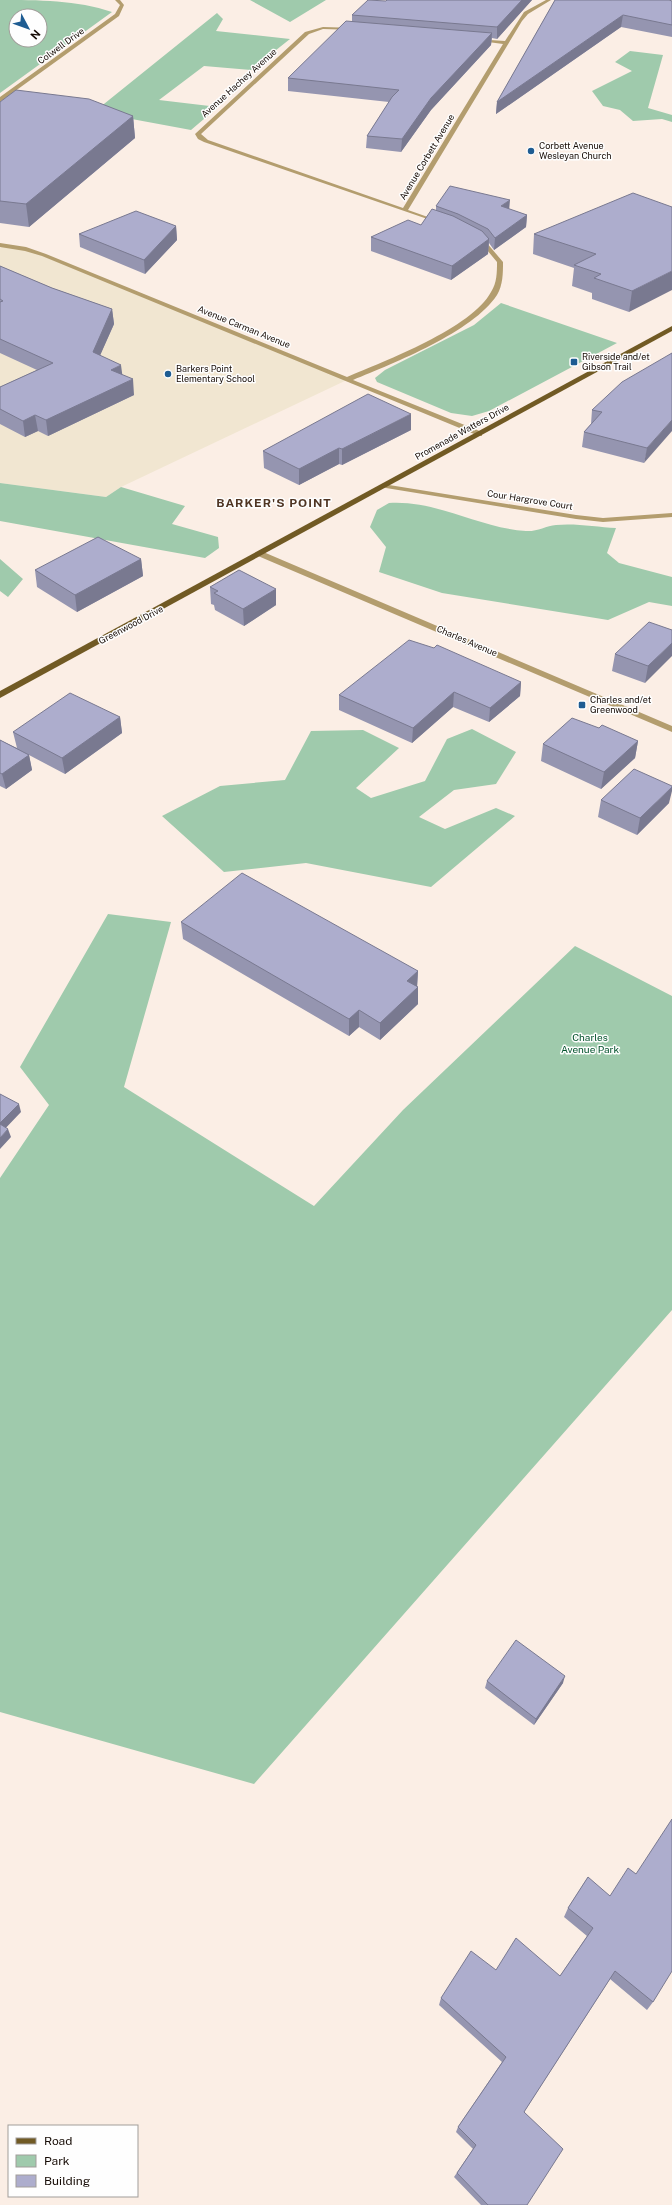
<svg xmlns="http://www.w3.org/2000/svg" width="672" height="2205" viewBox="0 0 672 2205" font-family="'Public Sans',sans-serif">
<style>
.education{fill:#f1e6d1}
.green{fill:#9fcaac;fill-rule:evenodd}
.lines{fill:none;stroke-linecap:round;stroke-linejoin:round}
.minor{fill:#b39d6e;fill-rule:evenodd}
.major{fill:#715a24;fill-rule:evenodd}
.wall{fill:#9595b0}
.shaded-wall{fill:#797990}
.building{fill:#adadcd;stroke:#797990}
.poi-dot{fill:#1e5c92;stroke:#fefefe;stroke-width:1.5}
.labels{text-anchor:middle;stroke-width:3;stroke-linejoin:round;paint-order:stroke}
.far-street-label{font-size:9px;fill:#160b05;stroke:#fefefe}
.far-poi-label{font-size:9px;fill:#160b05;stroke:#fefefe;text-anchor:start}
.park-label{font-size:10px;fill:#00512a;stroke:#fefefe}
.far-district-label{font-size:12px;font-weight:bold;letter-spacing:1px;fill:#4f3523;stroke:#fefefe}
</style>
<rect width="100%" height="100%" fill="#fbeee5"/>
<path class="education" d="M 3,246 L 26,249 L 349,379 L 121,487 L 106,497 L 0,483 L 0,248 Z"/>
<path class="green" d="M 0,0 C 38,0 77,0 112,12 L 0,93 ZM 16,16 L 40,16 L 40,40 L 16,40 Z
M 250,0 L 326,0 L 290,22 Z
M 217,13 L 223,19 L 216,31 L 290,39 L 251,70 L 204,66 L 159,100 L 218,107 L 191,130 L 94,112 Z
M 630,51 L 663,55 L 648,108 L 672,115 L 672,122 L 662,119 L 633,121 L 620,110 L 603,106 L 592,91 L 632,71 L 615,62 Z
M 501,303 L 617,343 L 489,411 L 472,416 L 451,413 L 377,382 L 375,378 L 385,370 L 474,325 Z
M 0,483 L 106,497 L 121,487 L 185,506 L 172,524 L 218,537 L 219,548 L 205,558 L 0,521 Z
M 389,503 C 437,500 479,528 526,531 C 536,532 546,526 556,525 C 575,523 597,527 616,528 L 607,553 L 619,563 L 672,577 L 672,606 L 649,602 L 608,620 L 442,593 L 379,572 L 386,547 L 370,527 L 377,510 Z
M 0,559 L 23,579 L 8,597 L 0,591 Z
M 472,729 L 516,752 L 496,784 L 454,790 L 419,817 L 445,829 L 496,808 L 515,816 L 431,887 L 306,863 L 224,872 L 162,816 L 220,786 L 285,780 L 311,731 L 363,730 L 399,748 L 356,788 L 371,798 L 425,781 L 447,739 Z
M 108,914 L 171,922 L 124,1087 L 314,1206 L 403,1110 L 575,946 L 672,996 L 672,1310 L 254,1784 L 0,1712 L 0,1178 L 49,1105 L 20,1067 Z"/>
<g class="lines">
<path class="minor" d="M 115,0 L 120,0 L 124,5 L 119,16 L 0,102 L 0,97 L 115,14 L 120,5 Z
M 546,0 L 551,0 L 528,14 L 522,21 L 408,210 L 442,222 L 442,224 L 204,142 L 198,139 L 195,134 L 305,32 L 323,27 L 357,28 L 355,30 L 323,29 L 309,34 L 201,134 L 208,140 L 403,208 L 503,44 L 473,40 L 475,39 L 505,41 L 524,12 Z
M 475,238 L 486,242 L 503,262 C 503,273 503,285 497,295 C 473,332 394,363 353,380 L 482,432 L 482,436 L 479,436 L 42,256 L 25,251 L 0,247 L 0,243 L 26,247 L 46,254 L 347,377 C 385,361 472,328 491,292 C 497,283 497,272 497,262 L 482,244 L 475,240 Z
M 383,484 L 576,515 L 603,518 L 672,513 L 672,517 L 603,522 L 576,519 L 386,488 L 382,486 Z
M 261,551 L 672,726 L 672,732 L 258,556 L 257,554 Z"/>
<path class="major" d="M 672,326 L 672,331 L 0,698 L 0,691 Z"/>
</g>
<path class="wall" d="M 532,0 L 497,39 L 492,38 L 491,45 L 431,110 L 401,152 L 366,148 L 367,136 L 389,102 L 288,91 L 288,78 L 352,21 L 352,15 L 386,1 Z
M 555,0 L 672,1 L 672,37 L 621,27 L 496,114 L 497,102 Z
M 0,102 L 133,116 L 135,138 L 29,227 L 0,223 Z
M 436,206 L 509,209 L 527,215 L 526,227 L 494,250 L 489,243 L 488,254 L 451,280 L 371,251 L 371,237 L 421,225 L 436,210 Z
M 672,207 L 629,312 L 592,299 L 592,293 L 572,286 L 574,268 L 533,254 L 534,234 Z
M 176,226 L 177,240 L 145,274 L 80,247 L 79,234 Z
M 0,266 L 52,288 L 112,309 L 114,324 L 100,355 L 122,375 L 134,395 L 48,436 L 38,431 L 25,437 L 0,424 L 0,387 L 37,370 L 0,353 Z
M 672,353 L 644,463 L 582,447 L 584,432 L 591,424 L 592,410 Z
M 411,430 L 342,465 L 339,464 L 299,485 L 264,468 L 263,451 Z
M 141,559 L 143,576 L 77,612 L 37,587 L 35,570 Z
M 210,587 L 276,589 L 276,605 L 244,626 L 215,610 L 214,605 L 211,604 Z
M 672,630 L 645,683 L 612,671 L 615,654 Z
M 521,682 L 520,696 L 489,722 L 453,707 L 412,743 L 339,710 L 339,695 Z
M 120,717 L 122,733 L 65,774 L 29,755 L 32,770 L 6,789 L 0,786 L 0,740 L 17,748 L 13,732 Z
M 638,741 L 635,758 L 601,789 L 541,761 L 543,744 Z
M 601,800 L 669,803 L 637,835 L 598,817 Z
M 181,922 L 418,971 L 417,987 L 418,987 L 418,1004 L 380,1040 L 359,1027 L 349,1036 L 183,939 Z
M 487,1681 L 563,1683 L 534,1725 L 485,1688 Z
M 588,1877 L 653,2002 L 647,2010 L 610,1979 L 524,2112 L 527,2205 L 481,2205 L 454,2177 L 473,2149 L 456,2132 L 458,2127 L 502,2062 L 439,2005 L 441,1998 L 496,1970 L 560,1976 L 587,1936 L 564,1917 L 568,1908 Z"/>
<path class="shaded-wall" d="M 522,0 L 532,0 L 497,39 L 497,27 Z
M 623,15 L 621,27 L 496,114 L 497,102 Z
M 492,33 L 491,45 L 431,110 L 401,152 L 402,139 L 431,98 Z
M 133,116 L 135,138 L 29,227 L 26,204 Z
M 510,200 L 509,211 L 501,206 Z
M 527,215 L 526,227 L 494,250 L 495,238 Z
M 176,226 L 177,240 L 145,274 L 144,260 Z
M 489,239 L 488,254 L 451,280 L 452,266 Z
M 672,271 L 672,290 L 629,312 L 632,291 Z
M 112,309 L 114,324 L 95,367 L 93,352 Z
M 121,365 L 123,380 L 111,370 Z
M 133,379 L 134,395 L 48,436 L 46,420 Z
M 411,414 L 411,430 L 342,465 L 342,449 Z
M 35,415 L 38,431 L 25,437 L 23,421 Z
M 672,420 L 672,431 L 644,463 L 647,448 Z
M 339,448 L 339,464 L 299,485 L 299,469 Z
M 141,559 L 143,576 L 77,612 L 75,595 Z
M 276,589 L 276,605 L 244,626 L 243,609 Z
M 672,643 L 672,656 L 645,683 L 648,666 Z
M 521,682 L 520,696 L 489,722 L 490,708 Z
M 454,692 L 453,707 L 412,743 L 413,728 Z
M 120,717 L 122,733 L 65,774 L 62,758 Z
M 638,741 L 635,758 L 601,789 L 604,772 Z
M 29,755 L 32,770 L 6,789 L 2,774 Z
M 672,787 L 672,791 L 669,803 L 637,835 L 640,818 Z
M 418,971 L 417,988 L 407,981 Z
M 418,987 L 418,1004 L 380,1040 L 380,1023 Z
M 359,1010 L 359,1027 L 349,1036 L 349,1019 Z
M 19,1104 L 21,1112 L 1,1133 L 0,1128 L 0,1123 Z
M 8,1129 L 11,1137 L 0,1149 L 0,1138 Z
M 565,1676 L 563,1683 L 534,1725 L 536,1719 Z"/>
<path class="building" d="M 368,0 L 386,1 L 387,0 L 522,0 L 497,27 L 352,15 Z
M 555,0 L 669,0 L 672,1 L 672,25 L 623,15 L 497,102 Z
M 346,21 L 492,33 L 431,98 L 402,139 L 367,136 L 392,97 L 399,90 L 288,78 Z
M 16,90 L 89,99 L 133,116 L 26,204 L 0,201 L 0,102 Z
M 450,186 L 510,200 L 501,206 L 527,215 L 495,238 L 488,229 L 458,214 L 436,206 Z
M 633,193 L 672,207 L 672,271 L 632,291 L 594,278 L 601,274 L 574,265 L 596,254 L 534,234 Z
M 432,209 L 453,216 L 482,231 L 489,239 L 452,266 L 371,237 L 408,220 L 421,225 Z
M 136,211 L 176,226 L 144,260 L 79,234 Z
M 0,266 L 52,288 L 112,309 L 93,352 L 121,365 L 111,370 L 133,379 L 46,420 L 35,415 L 23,421 L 0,409 L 0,387 L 53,363 L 0,339 L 0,302 L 3,301 L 0,299 Z
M 672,353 L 672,420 L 647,448 L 584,432 L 602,412 L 592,410 L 622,382 Z
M 368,394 L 411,414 L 342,449 L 339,448 L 299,469 L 263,451 Z
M 98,537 L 141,559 L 75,595 L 35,570 Z
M 239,570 L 276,589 L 243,609 L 214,593 L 218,591 L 210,587 Z
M 649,622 L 672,630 L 672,643 L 648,666 L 615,654 Z
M 409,640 L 434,648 L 437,645 L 521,682 L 490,708 L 454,692 L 413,728 L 339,695 Z
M 70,693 L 120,717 L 62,758 L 13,732 Z
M 572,718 L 599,728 L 602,725 L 638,741 L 604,772 L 543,744 Z
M 0,740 L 29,755 L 2,774 L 0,773 Z
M 634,769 L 672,786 L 672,787 L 640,818 L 601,800 Z
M 242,873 L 418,971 L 407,981 L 418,987 L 380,1023 L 359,1010 L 349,1019 L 181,922 Z
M 0,1094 L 19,1104 L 0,1123 Z
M 0,1124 L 8,1129 L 0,1138 Z
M 516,1640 L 565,1676 L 536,1719 L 487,1681 Z
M 672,1819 L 672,1971 L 653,2002 L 615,1971 L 524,2112 L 563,2149 L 527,2205 L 488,2205 L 457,2173 L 476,2145 L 458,2127 L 506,2057 L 441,1998 L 471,1951 L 496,1970 L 516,1938 L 560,1976 L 593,1928 L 568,1908 L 588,1877 L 610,1896 L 628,1868 L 636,1874 Z"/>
<g class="poi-dot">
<circle cx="531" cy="151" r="4"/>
<rect x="570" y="358" width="8" height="8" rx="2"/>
<circle cx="168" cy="374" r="4"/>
<rect x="578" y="701" width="8" height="8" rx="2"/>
</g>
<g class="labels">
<g class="far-street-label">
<text transform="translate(61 46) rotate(-36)" y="3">Colwell Drive</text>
<text transform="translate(239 83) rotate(-42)" y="3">Avenue Hachey Avenue</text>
<text transform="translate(427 157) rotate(-59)" y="3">Avenue Corbett Avenue</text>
<text transform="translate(244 327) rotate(22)" y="3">Avenue Carman Avenue</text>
<text transform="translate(462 432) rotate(-29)" y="3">Promenade Watters Drive</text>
<text transform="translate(530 500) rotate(9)" y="3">Cour Hargrove Court</text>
<text transform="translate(131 625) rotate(-28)" y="3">Greenwood Drive</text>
<text transform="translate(467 641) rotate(23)" y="3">Charles Avenue</text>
</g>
<g class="far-poi-label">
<text x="539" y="149">Corbett Avenue<tspan x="539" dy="10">Wesleyan Church</tspan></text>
<text x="582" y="360">Riverside and/et<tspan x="582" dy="10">Gibson Trail</tspan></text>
<text x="176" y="372">Barkers Point<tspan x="176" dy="10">Elementary School</tspan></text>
<text x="590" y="703">Charles and/et<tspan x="590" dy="10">Greenwood</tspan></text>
</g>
<g class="park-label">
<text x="590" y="1041">Charles<tspan x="590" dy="12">Avenue Park</tspan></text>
</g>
<g class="far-district-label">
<text x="274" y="507">BARKER'S POINT</text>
</g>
</g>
<rect x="8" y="2125" width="130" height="72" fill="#fefefe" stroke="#a19d9a"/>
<rect x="16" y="2138" width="20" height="6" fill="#715a24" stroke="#a19d9a"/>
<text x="44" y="2145" font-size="12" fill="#160b05">Road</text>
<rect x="16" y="2155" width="20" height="12" fill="#9fcaac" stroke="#a19d9a"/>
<text x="44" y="2165" font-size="12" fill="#160b05">Park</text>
<rect x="16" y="2175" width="20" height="12" fill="#adadcd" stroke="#a19d9a"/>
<text x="44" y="2185" font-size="12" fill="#160b05">Building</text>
<g transform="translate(28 28) rotate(131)"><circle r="19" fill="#fefefe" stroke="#a19d9a"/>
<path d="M0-3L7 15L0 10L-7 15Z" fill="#1e5c92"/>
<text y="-6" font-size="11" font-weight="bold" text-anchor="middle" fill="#160b05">N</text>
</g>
</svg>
